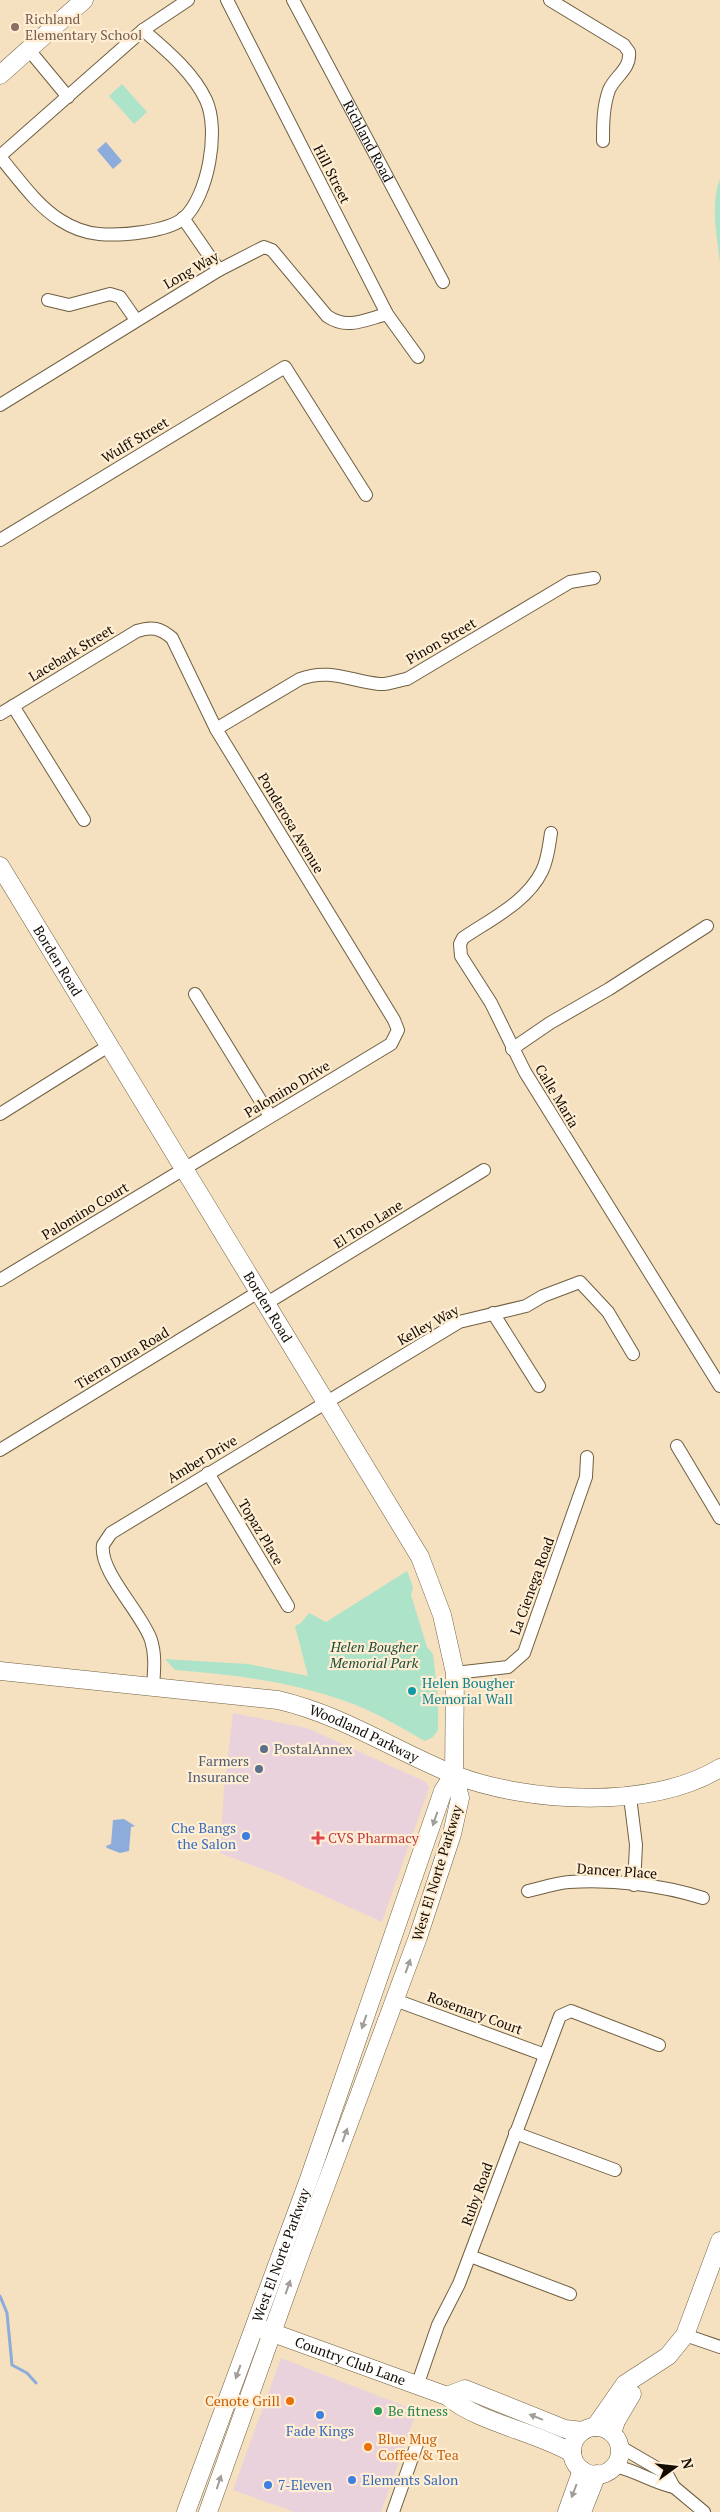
<svg xmlns="http://www.w3.org/2000/svg" width="720" height="2512" viewBox="0 0 720 2512" font-family="'PT Serif',serif">
<style>
.commercial{fill:#ead2dd}
.green{fill:#ade3c9}
.water{fill:#8dacdb}
.lines{fill:none;stroke-linecap:round;stroke-linejoin:round}
.stream{stroke:#8dacdb;stroke-width:3}
.street-casing{stroke:#705f41;stroke-width:14}
.secondary-casing{stroke:#705f41;stroke-width:19}
.street{stroke:#fff;stroke-width:12}
.secondary{stroke:#fff;stroke-width:18}
.oneway{fill:#a19e9a}
.education-dot{fill:#8d6e63;stroke:#ffeed3;stroke-width:2}
.culture-dot{fill:#0f9aa8;stroke:#ffeed3;stroke-width:2}
.service-dot{fill:#5c6f8a;stroke:#ffeed3;stroke-width:2}
.shop-dot{fill:#3f7fe0;stroke:#ffeed3;stroke-width:2}
.health-dot{fill:#e0444e;stroke:#ffeed3;stroke-width:2}
.food-dot{fill:#e8710a;stroke:#ffeed3;stroke-width:2}
.leisure-dot{fill:#2e9e5b;stroke:#ffeed3;stroke-width:2}
.labels{text-anchor:middle;stroke-width:4.5;stroke-linejoin:round;paint-order:stroke}
.education-label{font-size:14px;fill:#785e54;stroke:#ffeed3;text-anchor:start}
.street-label{font-size:14px;fill:#130c03;stroke:#ffeed3}
.park-label{font-size:14px;font-style:italic;fill:#194b37;stroke:#ffeed3}
.culture-label{font-size:14px;fill:#0d838f;stroke:#ffeed3;text-anchor:start}
.service-label{font-size:14px;fill:#4e5e75;stroke:#ffeed3;text-anchor:start}
.shop-label{font-size:14px;fill:#366cbe;stroke:#ffeed3;text-anchor:start}
.health-label{font-size:14px;fill:#be3a42;stroke:#ffeed3;text-anchor:start}
.food-label{font-size:14px;fill:#c56008;stroke:#ffeed3;text-anchor:end}
.leisure-label{font-size:14px;fill:#27864d;stroke:#ffeed3;text-anchor:start}
</style>
<rect width="100%" height="100%" fill="#f5e1bf"/>
<path class="commercial" d="M 233,1713 L 307,1728 L 426,1782 L 429,1788 L 382,1922 L 278,1875 L 220,1853 L 224,1789 Z
M 281,2358 L 417,2411 L 381,2512 L 294,2512 L 233,2490 Z"/>
<path class="green" d="M 122,84 L 147,112 L 134,124 L 109,96 Z
M 720,179 L 720,263 C 717,235 710,206 720,179 Z
M 407,1571 L 413,1587 L 411,1595 L 427,1647 L 433,1654 L 438,1699 L 438,1730 L 433,1737 L 425,1741 C 402,1728 380,1715 356,1705 C 298,1682 237,1675 175,1670 L 165,1659 L 248,1664 L 308,1676 L 295,1626 L 301,1623 L 309,1613 L 326,1622 Z"/>
<path class="water" d="M 106,142 L 122,161 L 113,169 L 97,150 Z
M 124,1819 L 135,1826 L 131,1827 L 129,1851 L 120,1853 L 107,1848 L 106,1846 L 111,1844 L 113,1820 Z"/>
<g class="lines">
<path class="stream" d="M 0,2296 L 7,2313 L 12,2365 L 27,2373 L 36,2383"/>
<g class="street-casing">
<g id="street">
<path d="M 227,0 L 387,314 L 418,357"/>
<path id="s1" d="M 293,0 L 443,282"/>
<path d="M 550,0 L 624,45 L 629,52 C 631,69 615,76 609,90 C 603,107 603,124 603,141"/>
<path d="M 29,50 L 68,97"/>
<path d="M 0,156 L 143,30 L 188,0"/>
<path d="M 0,157 C 18,178 36,205 60,220 C 71,227 86,233 99,234 C 121,236 167,232 184,218 C 208,196 220,130 206,100 C 193,72 166,50 143,30"/>
<path d="M 183,218 L 219,270"/>
<path d="M 48,300 L 69,305 L 110,294 L 120,297 L 136,320"/>
<path d="M 0,405 L 219,270 L 264,247 L 272,250 L 327,316 C 347,330 364,320 387,314"/>
<path d="M 0,540 L 285,367 L 366,495"/>
<path d="M 13,706 L 84,820"/>
<path d="M 0,714 L 137,631 C 152,626 160,628 172,638 L 216,729 L 394,1020 L 398,1030 L 391,1044 L 0,1280"/>
<path d="M 216,729 L 300,679 C 329,668 351,681 379,684 C 388,685 398,680 407,679 L 570,582 L 594,578"/>
<path d="M 551,833 C 549,845 548,859 542,871 C 527,902 491,919 463,938 L 460,944 L 461,956 L 491,1003 L 525,1072 L 720,1386"/>
<path d="M 195,994 L 270,1116"/>
<path d="M 512,1049 L 550,1023 L 609,989 L 707,926"/>
<path d="M 0,1114 L 110,1045"/>
<path d="M 267,1303 L 484,1170"/>
<path d="M 493,1313 L 539,1386"/>
<path d="M 677,1446 L 720,1518"/>
<path d="M 0,1450 L 260,1291"/>
<path d="M 208,1473 L 288,1606"/>
<path d="M 455,1673 L 508,1667 L 524,1653 L 586,1477 L 587,1457"/>
<path d="M 153,1687 C 154,1671 156,1656 151,1640 C 142,1613 99,1572 103,1545 L 111,1533 L 459,1322 L 526,1306 L 543,1296 L 580,1282 L 608,1312 L 633,1354"/>
<path d="M 630,1797 L 636,1845 L 634,1885"/>
<path d="M 528,1891 C 541,1888 556,1883 569,1882 C 613,1879 662,1885 703,1898"/>
<path d="M 395,2000 L 545,2055"/>
<path d="M 515,2133 L 615,2170"/>
<path d="M 470,2256 L 570,2294"/>
<path d="M 685,2335 L 720,2347"/>
<path d="M 417,2386 L 438,2325 L 459,2284 L 560,2016 L 571,2011 L 659,2045"/>
<path d="M 619,2446 L 667,2474 L 674,2487 L 704,2512"/>
<path d="M 614,2466 C 636,2470 653,2483 674,2487"/>
<path d="M 393,2512 L 418,2441"/>
</g>
</g>
<g class="secondary-casing">
<g id="secondary">
<path d="M 0,75 L 84,0"/>
<path id="s2" d="M 0,866 L 420,1557 L 442,1615 L 455,1673 L 454,1774 L 460,1798 L 452,1834 L 418,1937 L 298,2260 L 208,2512"/>
<path id="s3" d="M 0,1671 L 278,1700 C 343,1715 395,1751 455,1775 C 528,1803 652,1810 720,1768"/>
<path id="s4" d="M 262,2329 L 447,2396 C 479,2423 534,2431 572,2453"/>
<path d="M 447,2396 L 465,2389 L 565,2429 L 583,2431"/>
<path d="M 595,2427 L 625,2384 L 668,2356 L 685,2335 L 720,2241"/>
<circle cx="596" cy="2451" r="24"/>
<path d="M 612,2433 L 616,2421 L 632,2394"/>
<path id="s5" d="M 186,2512 L 309,2179 L 443,1791 L 454,1774"/>
<path d="M 567,2512 L 582,2470"/>
<path d="M 582,2512 L 597,2474"/>
</g>
</g>
<use href="#street" class="street"/>
<use href="#secondary" class="secondary"/>
</g>
<defs><path id="oneway-solid" d="M-6-.8H1V-3.2L6.5 0L1 3.2V.8H-6Z" transform="scale(1.25)"/></defs>
<g class="oneway">
<use href="#oneway-solid" transform="translate(435 1819) rotate(109)"/>
<use href="#oneway-solid" transform="translate(408 1966) rotate(-70)"/>
<use href="#oneway-solid" transform="translate(364 2022) rotate(109)"/>
<use href="#oneway-solid" transform="translate(345 2135) rotate(-70)"/>
<use href="#oneway-solid" transform="translate(288 2287) rotate(-70)"/>
<use href="#oneway-solid" transform="translate(238 2372) rotate(110)"/>
<use href="#oneway-solid" transform="translate(536 2417) rotate(-158)"/>
<use href="#oneway-solid" transform="translate(219 2482) rotate(-72)"/>
<use href="#oneway-solid" transform="translate(574 2491) rotate(111)"/>
</g>
<circle class="education-dot" cx="15" cy="27" r="5"/>
<circle class="culture-dot" cx="412" cy="1691" r="5"/>
<g class="service-dot">
<circle cx="264" cy="1749" r="5"/>
<circle cx="259" cy="1769" r="5"/>
</g>
<g class="shop-dot">
<circle cx="246" cy="1836" r="5"/>
<circle cx="320" cy="2415" r="5"/>
<circle cx="352" cy="2480" r="5"/>
<circle cx="268" cy="2485" r="5"/>
</g>
<path class="health-dot" d="M315.5 1830.5h5v5h5v5h-5v5h-5v-5h-5v-5h5z"/>
<g class="food-dot">
<circle cx="290" cy="2401" r="5"/>
<circle cx="368" cy="2447" r="5"/>
</g>
<circle class="leisure-dot" cx="378" cy="2411" r="5"/>
<g class="labels">
<g class="education-label">
<text x="25" y="24">Richland<tspan x="25" dy="16">Elementary School</tspan></text>
</g>
<g class="street-label">
<text dy="5" stroke="none"><textPath href="#s1" startOffset="160">Richland Road</textPath></text>
<text transform="translate(332 174) rotate(63)" y="5">Hill Street</text>
<text transform="translate(191 270) rotate(-30)" y="5">Long Way</text>
<text transform="translate(135 440) rotate(-31)" y="5">Wulff Street</text>
<text transform="translate(441 641) rotate(-30)" y="5">Pinon Street</text>
<text transform="translate(71 653) rotate(-31)" y="5">Lacebark Street</text>
<text transform="translate(291 823) rotate(59)" y="5">Ponderosa Avenue</text>
<text dy="5" stroke="none"><textPath href="#s2" startOffset="111">Borden Road</textPath></text>
<text transform="translate(287 1089) rotate(-31)" y="5">Palomino Drive</text>
<text transform="translate(557 1096) rotate(59)" y="5">Calle Maria</text>
<text transform="translate(85 1211) rotate(-31)" y="5">Palomino Court</text>
<text transform="translate(368 1224) rotate(-32)" y="5">El Toro Lane</text>
<text dy="5" stroke="none"><textPath href="#s2" startOffset="516">Borden Road</textPath></text>
<text transform="translate(428 1325) rotate(-29)" y="5">Kelley Way</text>
<text transform="translate(122 1358) rotate(-31)" y="5">Tierra Dura Road</text>
<text transform="translate(202 1459) rotate(-31)" y="5">Amber Drive</text>
<text transform="translate(261 1532) rotate(59)" y="5">Topaz Place</text>
<text transform="translate(532 1586) rotate(-70)" y="5">La Cienega Road</text>
<text dy="5" stroke="none"><textPath href="#s3" startOffset="372">Woodland Parkway</textPath></text>
<text transform="translate(617 1871) rotate(4)" y="5">Dancer Place</text>
<text transform="translate(437 1873) rotate(-73)" y="5">West El Norte Parkway</text>
<text transform="translate(475 2013) rotate(20)" y="5">Rosemary Court</text>
<text transform="translate(477 2194) rotate(-70)" y="5">Ruby Road</text>
<text dy="5" stroke="none"><textPath href="#s5" startOffset="274">West El Norte Parkway</textPath></text>
<text dy="5" stroke="none"><textPath href="#s4" startOffset="94">Country Club Lane</textPath></text>
</g>
<g class="park-label">
<text x="374" y="1652">Helen Bougher<tspan x="374" dy="16">Memorial Park</tspan></text>
</g>
<g class="culture-label">
<text x="422" y="1688">Helen Bougher<tspan x="422" dy="16">Memorial Wall</tspan></text>
</g>
<g class="service-label">
<text x="274" y="1754">PostalAnnex</text>
<text x="249" y="1766" text-anchor="end">Farmers<tspan x="249" dy="16">Insurance</tspan></text>
</g>
<g class="shop-label">
<text x="236" y="1833" text-anchor="end">Che Bangs<tspan x="236" dy="16">the Salon</tspan></text>
<text x="320" y="2436" text-anchor="middle">Fade Kings</text>
<text x="362" y="2485">Elements Salon</text>
<text x="278" y="2490">7-Eleven</text>
</g>
<g class="health-label">
<text x="328" y="1843">CVS Pharmacy</text>
</g>
<g class="food-label">
<text x="280" y="2406">Cenote Grill</text>
<text x="378" y="2444" text-anchor="start">Blue Mug<tspan x="378" dy="16">Coffee &amp; Tea</tspan></text>
</g>
<g class="leisure-label">
<text x="388" y="2416">Be fitness</text>
</g>
</g>
<g transform="translate(675 2467) rotate(75)" stroke="#ffeed3" stroke-width="4" paint-order="stroke">
<path d="M0-4L9 19L0 12L-9 19Z" fill="#130c03"/>
<text y="-8" font-size="14" font-weight="bold" text-anchor="middle" fill="#130c03">N</text>
</g>
</svg>
